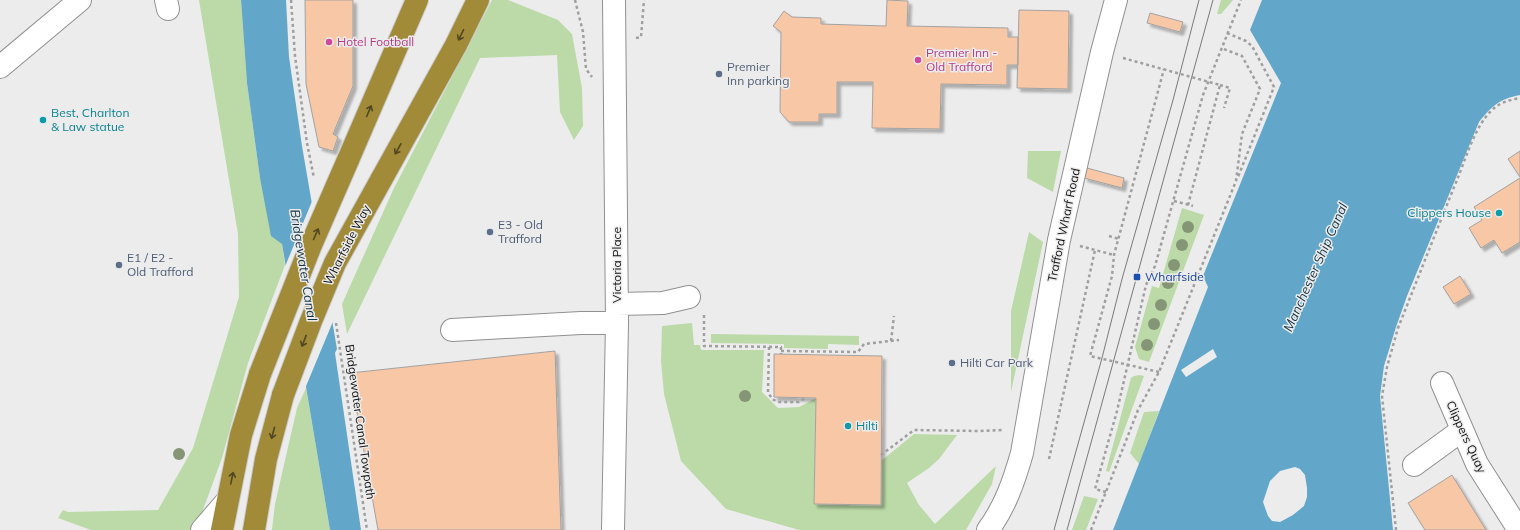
<svg xmlns="http://www.w3.org/2000/svg" width="1520" height="530" viewBox="0 0 1520 530" font-family="Mulish,sans-serif">
<style>
.green{fill:#bbdaa7}
.water{fill:#62a7ca}
.pier{fill:#ececed}
.building{fill:#f7c7a6;stroke:#a3a2a2;filter:url(#shadow)}
.lines{fill:none;stroke-linecap:round;stroke-linejoin:round}
.minor-casing{stroke:#909091;stroke-width:24}
.highway-casing{stroke:#cacaca;stroke-width:24}
.path{stroke:#9f9fa0;stroke-width:2.5;stroke-dasharray:3 3;stroke-linecap:butt}
.minor{stroke:#fff;stroke-width:22}
.highway{stroke:#a18b38;stroke-width:22}
.tram{stroke:#797979;stroke-width:1}
.highway-bridge-casing{stroke:#cacaca;stroke-width:24;stroke-linecap:butt}
.highway-bridge{stroke:#a18b38;stroke-width:22}
.tree{fill:#859677}
.oneway{stroke:#514722}
.hotel-dot{fill:#d1479c;stroke:#ececed;stroke-width:1.5}
.service-dot{fill:#5c6f8a;stroke:#ececed;stroke-width:1.5}
.culture-dot{fill:#0f9aa8;stroke:#ececed;stroke-width:1.5}
.transit-dot{fill:#1a4fb4;stroke:#ececed;stroke-width:1.5}
.labels{text-anchor:middle;stroke-width:3;stroke-linejoin:round;paint-order:stroke}
.hotel-label{font-size:12px;fill:#b23c85;stroke:#ececed;text-anchor:start}
.service-label{font-size:12px;fill:#4e5e75;stroke:#ececed;text-anchor:start}
.culture-label{font-size:12px;fill:#0d838f;stroke:#ececed;text-anchor:start}
.street-label{font-size:12px;fill:#101010;stroke:#ececed}
.transit-label{font-size:12px;fill:#164399;stroke:#ececed;text-anchor:start}
.water-label{font-size:13px;font-style:italic;fill:#153545;stroke:#ececed}
</style>
<defs>
<filter id="shadow"><feDropShadow dx="3.5" dy="3.5" stdDeviation="1" flood-color="#0004"/></filter>
</defs>
<rect width="100%" height="100%" fill="#ececed"/>
<path class="green" d="M 199,0 L 241,0 L 247,83 L 260,178 L 282,244 L 285,265 L 248,363 L 222,458 L 200,518 L 190,530 L 91,530 L 58,518 L 63,510 L 68,512 L 158,510 L 193,448 L 239,297 L 238,234 Z
M 492,0 L 508,0 L 558,20 L 572,34 L 582,88 L 583,126 L 574,140 L 560,112 L 557,55 L 480,58 L 347,334 L 342,304 L 394,188 Z
M 1221,0 L 1233,0 L 1221,14 L 1217,14 Z
M 1028,151 L 1061,151 L 1053,192 L 1027,178 Z
M 1182,208 L 1204,215 L 1149,362 L 1139,359 L 1135,347 L 1152,286 L 1159,288 Z
M 1029,232 L 1043,242 L 1011,392 L 1011,311 Z
M 692,323 L 694,345 L 700,345 L 701,350 L 764,350 L 762,392 L 778,408 L 799,407 L 816,398 L 815,504 L 880,505 L 881,461 L 914,434 L 957,435 L 939,459 L 929,468 L 907,483 L 919,505 L 935,524 L 996,466 L 992,484 L 966,530 L 799,530 L 726,509 L 681,461 L 664,394 L 661,361 L 662,326 Z
M 711,334 L 859,336 L 859,345 L 828,344 L 828,349 L 784,348 L 784,344 L 711,343 Z
M 1140,375 L 1144,376 L 1109,472 L 1106,471 L 1131,378 L 1134,376 Z
M 306,388 L 330,530 L 272,530 L 275,504 L 297,408 Z
M 1159,411 L 1139,464 L 1130,453 L 1144,412 Z
M 1084,496 L 1098,499 L 1086,530 L 1072,530 Z"/>
<path class="water" d="M 241,0 L 286,0 L 289,57 L 302,146 L 337,349 L 335,353 L 361,530 L 330,530 L 282,244 L 271,236 L 260,178 L 247,83 Z
M 1262,0 L 1520,0 L 1520,95 C 1499,99 1492,106 1479,122 L 1407,296 L 1396,327 L 1384,366 L 1380,396 L 1393,530 L 1113,530 L 1208,287 L 1203,276 L 1281,83 L 1250,30 Z"/>
<path class="pier" d="M 313,199 L 334,319 L 304,391 L 284,269 Z
M 1213,349 L 1217,357 L 1186,377 L 1181,370 Z
M 1295,467 L 1300,469 L 1305,475 L 1307,488 L 1307,497 L 1304,506 L 1293,515 L 1280,522 L 1272,521 L 1268,516 L 1263,502 L 1270,481 L 1280,471 Z"/>
<path class="building" d="M 305,0 L 353,0 L 353,86 L 333,134 L 338,137 L 333,151 L 319,147 L 306,84 Z
M 887,0 L 908,1 L 907,26 L 1008,28 L 1008,37 L 1018,37 L 1018,65 L 1007,65 L 1007,85 L 941,84 L 940,129 L 872,128 L 873,82 L 837,82 L 837,114 L 819,114 L 819,122 L 789,122 L 780,112 L 781,32 L 773,26 L 784,11 L 792,17 L 821,18 L 821,24 L 886,26 Z
M 1019,10 L 1069,11 L 1068,89 L 1017,88 Z
M 1150,13 L 1183,22 L 1180,32 L 1147,23 Z
M 1520,151 L 1520,177 L 1508,159 Z
M 1087,168 L 1124,178 L 1122,188 L 1084,178 Z
M 1520,178 L 1520,242 L 1502,253 L 1494,240 L 1481,248 L 1469,228 L 1482,220 L 1474,207 Z
M 1460,276 L 1471,294 L 1454,304 L 1443,287 Z
M 555,351 L 561,530 L 378,530 L 350,373 Z
M 774,354 L 882,356 L 881,505 L 814,504 L 816,398 L 774,397 Z
M 1452,475 L 1486,530 L 1425,530 L 1408,503 Z"/>
<g class="lines">
<g class="minor-casing">
<path id="minor" d="M 166,0 L 168,9
M 0,67 L 80,0
M 617,304 L 663,303 L 689,297
M 452,330 L 581,323 L 617,323
M 1442,383 L 1477,464 L 1519,530
M 1414,465 L 1462,430
M 202,530 L 227,501
M 613,530 L 617,323 L 614,0
M 988,530 C 1005,507 1014,481 1022,453 L 1059,240 L 1102,52 L 1116,0"/>
</g>
<g class="highway-casing">
<path id="highway" d="M 348,160 L 417,0
M 381,180 L 456,45 L 478,0
M 222,530 L 241,435 L 260,374
M 254,530 L 266,459 L 283,395"/>
</g>
<path class="path" d="M 291,0 L 295,56 L 307,143 L 314,178
M 575,0 L 583,32 L 586,69 L 592,77
M 1227,33 L 1246,41 L 1252,46 L 1274,87 L 1238,177
M 636,38 L 641,37 L 644,0
M 1123,58 L 1220,85 L 1188,205
M 1220,85 L 1230,88 L 1224,108
M 1174,201 L 1193,206
M 1109,236 L 1119,239
M 1080,246 L 1114,255
M 704,315 L 704,346 L 781,347 L 781,354
M 336,323 L 367,530
M 891,341 L 894,316
M 769,347 L 768,392 L 772,399 L 778,402 L 799,402 L 805,398
M 781,351 L 858,352 L 864,344 L 899,340
M 1159,372 L 1090,356 L 1112,276 L 1114,255 L 1164,69
M 881,455 L 914,430 L 978,431 L 1002,430
M 1049,459 L 1095,250
M 1106,492 L 1095,489 L 1117,411 L 1146,285 L 1155,266 L 1203,95 L 1241,0
M 1091,530 L 1138,410 L 1159,372 L 1236,181 L 1242,134 L 1260,89 L 1242,56 L 1221,48
M 1396,530 L 1382,396 L 1387,367 L 1398,328 C 1418,278 1437,229 1457,180 C 1466,158 1475,126 1492,110 C 1500,102 1510,100 1520,98"/>
<use href="#minor" class="minor"/>
<use href="#highway" class="highway"/>
<path class="tram" d="M 1054,530 L 1102,358 L 1122,279 L 1173,100 L 1199,0
M 1067,530 L 1213,0"/>
<g class="highway-bridge-casing">
<path id="highway-bridge" d="M 260,374 L 311,245 L 348,160
M 283,395 L 311,321 L 335,263 L 381,180"/>
</g>
<use href="#highway-bridge" class="highway-bridge"/>
</g>
<g class="tree">
<circle cx="1188" cy="227" r="6"/>
<circle cx="1182" cy="245" r="6"/>
<circle cx="1174" cy="265" r="6"/>
<circle cx="1168" cy="283" r="6"/>
<circle cx="1161" cy="305" r="6"/>
<circle cx="1154" cy="324" r="6"/>
<circle cx="1147" cy="345" r="6"/>
<circle cx="745" cy="396" r="6"/>
<circle cx="179" cy="454" r="6"/>
</g>
<defs><path id="oneway-shaft" d="M-6 0H5M1.5-3L5.5 0L1.5 3" fill="none" stroke-width="1.6" stroke-linecap="round" stroke-linejoin="round"/></defs>
<g class="oneway">
<use href="#oneway-shaft" transform="translate(461 35) rotate(116)"/>
<use href="#oneway-shaft" transform="translate(369 111) rotate(-67)"/>
<use href="#oneway-shaft" transform="translate(398 149) rotate(119)"/>
<use href="#oneway-shaft" transform="translate(316 234) rotate(-66)"/>
<use href="#oneway-shaft" transform="translate(304 341) rotate(111)"/>
<use href="#oneway-shaft" transform="translate(273 433) rotate(105)"/>
<use href="#oneway-shaft" transform="translate(232 478) rotate(-78)"/>
</g>
<g class="hotel-dot">
<circle cx="329" cy="42" r="4"/>
<circle cx="918" cy="60" r="4"/>
</g>
<g class="service-dot">
<circle cx="719" cy="74" r="4"/>
<circle cx="490" cy="232" r="4"/>
<circle cx="119" cy="265" r="4"/>
<circle cx="952" cy="363" r="4"/>
</g>
<g class="culture-dot">
<circle cx="43" cy="120" r="4"/>
<circle cx="1499" cy="213" r="4"/>
<circle cx="848" cy="426" r="4"/>
</g>
<rect class="transit-dot" x="1133" y="273" width="8" height="8" rx="2"/>
<g class="labels">
<g class="hotel-label">
<text x="337" y="46">Hotel Football</text>
<text x="926" y="57">Premier Inn -<tspan x="926" dy="14">Old Trafford</tspan></text>
</g>
<g class="service-label">
<text x="727" y="71">Premier<tspan x="727" dy="14">Inn parking</tspan></text>
<text x="498" y="229">E3 - Old<tspan x="498" dy="14">Trafford</tspan></text>
<text x="127" y="262">E1 / E2 -<tspan x="127" dy="14">Old Trafford</tspan></text>
<text x="960" y="367">Hilti Car Park</text>
</g>
<g class="culture-label">
<text x="51" y="117">Best, Charlton<tspan x="51" dy="14">&amp; Law statue</tspan></text>
<text x="1491" y="217" text-anchor="end">Clippers House</text>
<text x="856" y="430">Hilti</text>
</g>
<g class="street-label">
<text transform="translate(1064 225) rotate(-78)" y="4">Trafford Wharf Road</text>
<text transform="translate(347 245) rotate(-63)" y="4">Wharfside Way</text>
<text transform="translate(617 265) rotate(-90)" y="4">Victoria Place</text>
<text transform="translate(360 422) rotate(82)" y="4">Bridgewater Canal Towpath</text>
<text transform="translate(1466 437) rotate(65)" y="4">Clippers Quay</text>
</g>
<g class="transit-label">
<text x="1145" y="281">Wharfside</text>
</g>
<g class="water-label">
<text transform="translate(304 265) rotate(81)" y="5">Bridgewater Canal</text>
<text transform="translate(1315 267) rotate(-66)" y="5">Manchester Ship Canal</text>
</g>
</g>
</svg>
